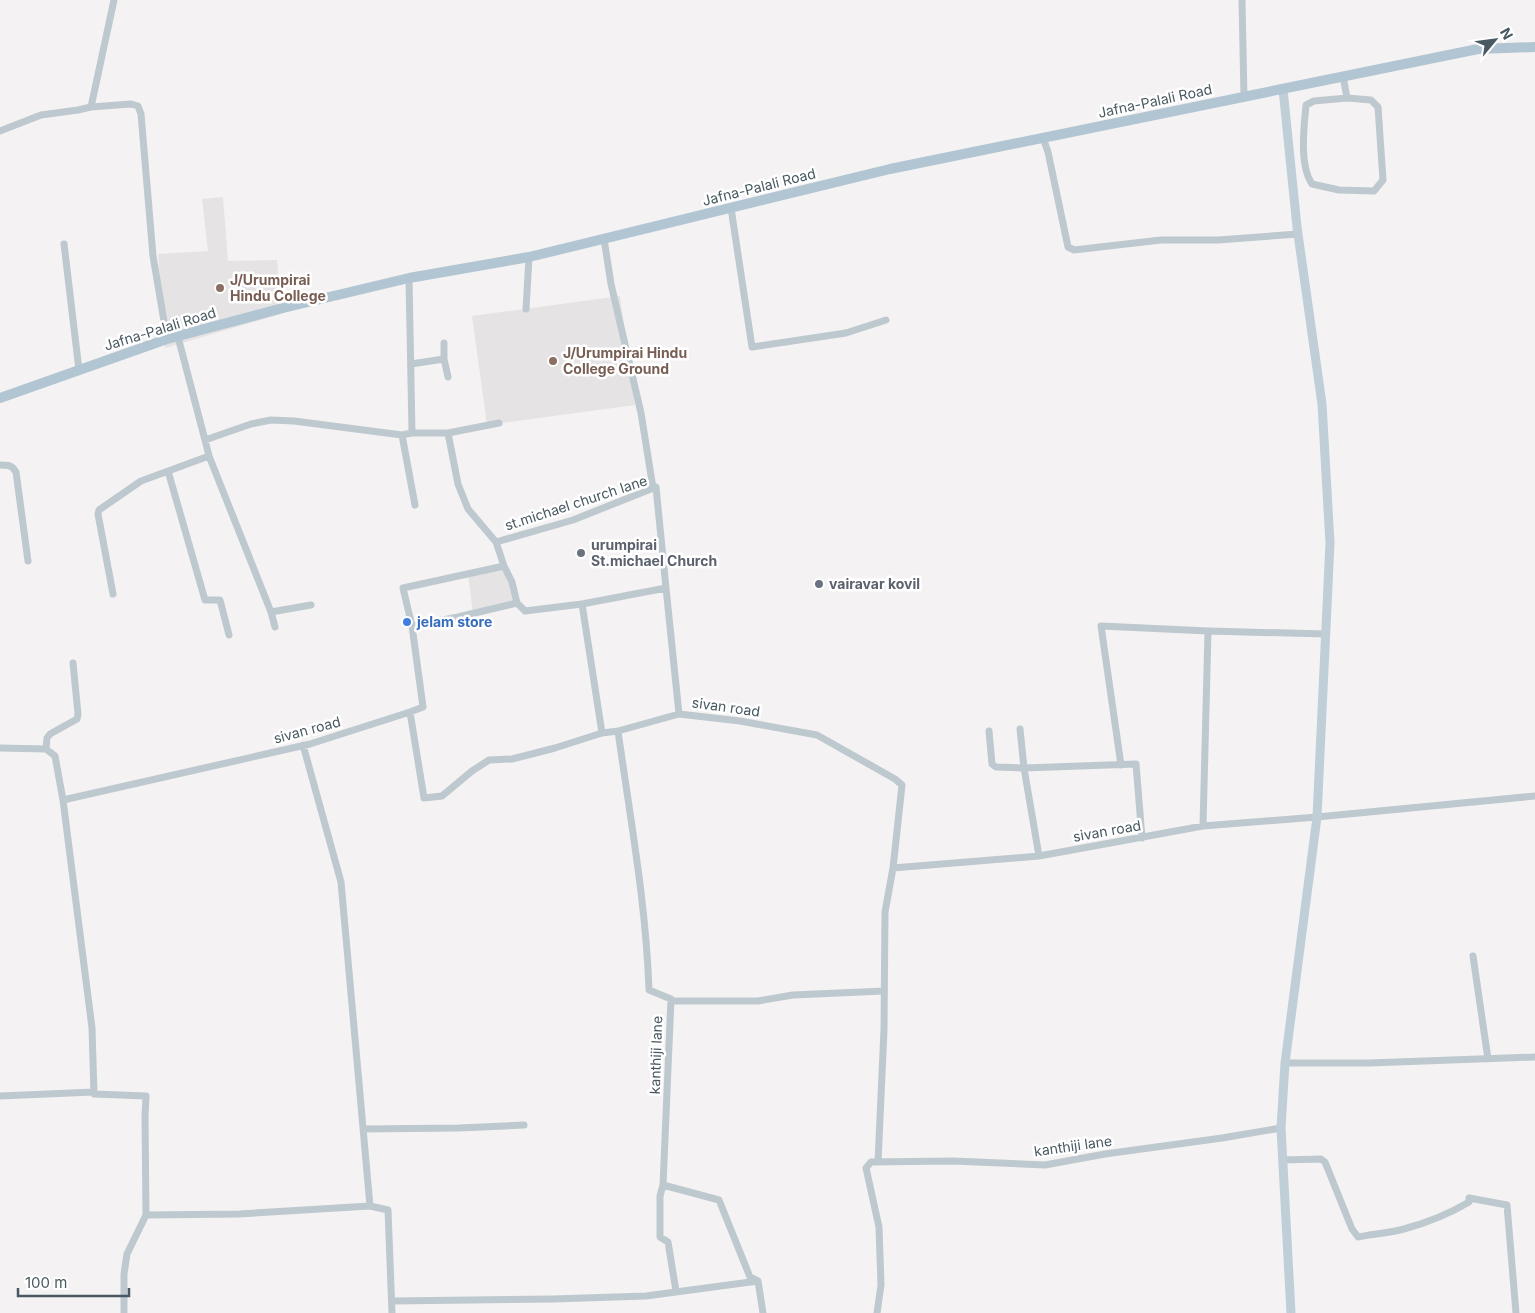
<svg xmlns="http://www.w3.org/2000/svg" width="1535" height="1313" viewBox="0 0 1535 1313" font-family="Inter,sans-serif">
<style>
.education{fill:#e6e3e5}
.lines{fill:none;stroke-linecap:round;stroke-linejoin:round}
.street{stroke:#bdc9cf;stroke-width:7}
.secondary{stroke:#bfced7;stroke-width:9}
.primary{stroke:#b1c6d2;stroke-width:10}
.education-dot{fill:#8d6e63;stroke:#fff;stroke-width:2}
.worship-dot{fill:#6b7280;stroke:#fff;stroke-width:2}
.shop-dot{fill:#3f7fe0;stroke:#fff;stroke-width:2}
.labels{text-anchor:middle;stroke-width:5;stroke-linejoin:round;paint-order:stroke}
.street-label{font-size:14px;fill:#485961;stroke:#fff}
.education-label{font-size:14px;font-weight:bold;fill:#785e54;stroke:#fff;text-anchor:start}
.worship-label{font-size:14px;font-weight:bold;fill:#5b616d;stroke:#fff;text-anchor:start}
.shop-label{font-size:14px;font-weight:bold;fill:#366cbe;stroke:#fff;text-anchor:start}
</style>
<rect width="100%" height="100%" fill="#f5f2f3"/>
<path class="education" d="M 223,197 L 228,261 L 277,260 L 281,314 L 165,348 L 158,254 L 208,251 L 202,199 Z
M 620,296 L 635,405 L 487,425 L 472,316 Z
M 504,566 L 517,603 L 473,614 L 468,575 Z"/>
<g class="lines">
<path class="street" d="M 114,0 L 91,107 L 131,104 L 138,106 L 141,114 L 153,256 L 167,339
M 1242,0 L 1244,97
M 1343,76 L 1347,98 L 1371,100 L 1378,107 L 1383,180 L 1374,191 L 1339,190 L 1312,184 C 1299,165 1304,127 1306,105 L 1314,101 L 1347,98
M 0,131 L 41,115 L 78,110 L 91,107
M 1043,138 L 1048,152 L 1068,247 L 1074,250 L 1161,240 L 1218,240 L 1298,234
M 731,208 L 752,347 L 846,333 L 886,320
M 604,239 L 611,284 L 641,413 L 653,488
M 64,244 L 79,370
M 526,309 L 529,257
M 178,337 L 205,440 L 251,424 L 271,420 L 294,421 L 402,435 L 412,433 L 409,278
M 444,343 L 444,359
M 411,364 L 444,359 L 448,377
M 412,433 L 448,433 L 458,484 L 468,509 L 496,542 L 504,566 L 512,582 L 517,603 L 525,611 L 582,604 L 602,733
M 448,433 L 499,423
M 402,435 L 415,505
M 205,440 L 209,456 L 271,612 L 311,605
M 0,465 C 8,465 12,465 16,472 L 28,561
M 168,471 L 205,600 L 220,600 L 229,635
M 496,542 L 573,520 L 656,487 L 666,588 L 582,604
M 666,588 L 679,714
M 113,594 L 98,514 L 99,510 L 141,481 L 209,456
M 271,612 L 275,627
M 412,626 L 403,588 L 504,566
M 410,712 L 423,707 L 412,626 L 458,617 L 517,603
M 618,731 C 630,817 646,903 649,990 L 671,999 L 663,1185 L 719,1200 L 750,1277 L 758,1281 L 763,1313
M 989,731 L 992,764 L 996,767 L 1024,768 L 1020,729
M 303,745 L 341,882 L 370,1206 L 388,1210 L 392,1313
M 0,748 L 46,749 L 55,756 L 63,800 L 92,1028 L 94,1094 L 146,1096 L 145,1116 L 146,1215 L 127,1254 L 124,1274 L 124,1313
M 46,749 L 47,738 L 50,734 L 77,719 L 78,714 L 73,663
M 1121,765 L 1101,626 L 1208,631 L 1325,634
M 63,800 L 310,744 L 410,712 L 424,798 L 442,796 L 472,771 L 489,760 L 512,759 L 555,748 L 602,733 L 618,731 L 679,714 L 740,721 L 817,735 L 895,779 L 902,785 L 893,868 L 1039,856 L 1203,826 L 1317,817 L 1535,796
M 1203,826 L 1208,631
M 1039,856 L 1024,768 L 1136,764 L 1142,838
M 1473,956 L 1488,1059
M 671,1001 L 758,1001 L 793,995 L 884,991
M 1285,1063 L 1369,1063 L 1535,1057
M 0,1096 L 94,1092
M 363,1129 L 459,1128 L 524,1125
M 1282,1160 L 1321,1159 L 1325,1162 L 1352,1229 L 1358,1237 C 1373,1234 1389,1233 1404,1229 C 1426,1223 1449,1214 1469,1202 L 1469,1198 L 1507,1205 L 1516,1313
M 878,1162 L 884,1030 L 885,912 L 893,868
M 663,1185 L 660,1196 L 660,1237 L 668,1242 L 676,1291
M 146,1215 L 239,1214 L 370,1206
M 392,1301 L 553,1299 L 646,1296 L 758,1281
M 877,1313 L 881,1285 L 879,1227 L 866,1168 L 871,1162 L 953,1161 L 1045,1165 L 1105,1154 L 1222,1138 L 1281,1128"/>
<path class="secondary" d="M 1283,89 L 1297,227 L 1322,404 L 1330,543 L 1317,817 L 1285,1063 L 1281,1128 L 1291,1313"/>
<path class="primary" d="M 0,398 L 167,339 L 283,308 L 409,278 L 529,257 L 890,169 L 1478,49 L 1535,47"/>
</g>
<g class="education-dot">
<circle cx="220" cy="288" r="5"/>
<circle cx="553" cy="361" r="5"/>
</g>
<g class="worship-dot">
<circle cx="581" cy="553" r="5"/>
<circle cx="819" cy="584" r="5"/>
</g>
<circle class="shop-dot" cx="407" cy="622" r="5"/>
<g class="labels">
<g class="street-label">
<text transform="translate(1155 101) rotate(-12)" y="5">Jafna-Palali Road</text>
<text transform="translate(759 187) rotate(-14)" y="5">Jafna-Palali Road</text>
<text transform="translate(160 329) rotate(-17)" y="5">Jafna-Palali Road</text>
<text transform="translate(576 503) rotate(-18)" y="5">st.michael church lane</text>
<text transform="translate(726 707) rotate(8)" y="5">sivan road</text>
<text transform="translate(307 730) rotate(-15)" y="5">sivan road</text>
<text transform="translate(1107 831) rotate(-10)" y="5">sivan road</text>
<text transform="translate(656 1055) rotate(-88)" y="5">kanthiji lane</text>
<text transform="translate(1073 1146) rotate(-8)" y="5">kanthiji lane</text>
</g>
<g class="education-label">
<text x="230" y="285">J/Urumpirai<tspan x="230" dy="16">Hindu College</tspan></text>
<text x="563" y="358">J/Urumpirai Hindu<tspan x="563" dy="16">College Ground</tspan></text>
</g>
<g class="worship-label">
<text x="591" y="550">urumpirai<tspan x="591" dy="16">St.michael Church</tspan></text>
<text x="829" y="589">vairavar kovil</text>
</g>
<g class="shop-label">
<text x="417" y="627">jelam store</text>
</g>
</g>
<g transform="translate(1495 40) rotate(61)" stroke="#ffffff" stroke-width="4" paint-order="stroke">
<path d="M0-4L9 19L0 12L-9 19Z" fill="#485961"/>
<text y="-8" font-size="14" font-weight="bold" text-anchor="middle" fill="#485961">N</text>
</g>
<path d="M18 1288v8h111v-8" fill="none" stroke="#485961" stroke-width="2.5"/>
<text x="25" y="1288" font-size="15" fill="#485961" stroke="#ffffff" stroke-width="4" paint-order="stroke">100 m</text>
</svg>
